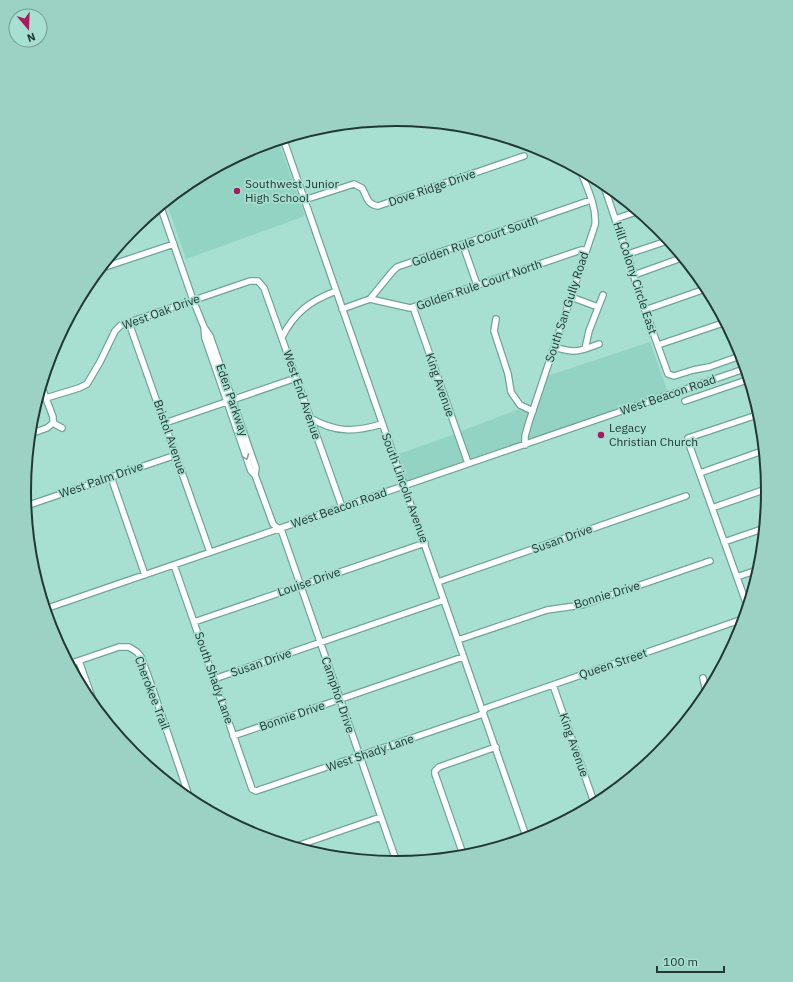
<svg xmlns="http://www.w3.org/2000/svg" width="793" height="982" viewBox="0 0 793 982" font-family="'IBM Plex Sans',sans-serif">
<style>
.built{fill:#93d3c4}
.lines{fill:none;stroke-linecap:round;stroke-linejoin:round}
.minor-casing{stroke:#6fa598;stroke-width:8}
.minor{stroke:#fff;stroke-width:5.5}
.oneway{stroke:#909c99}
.poi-dot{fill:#a81c5f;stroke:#a7dfd1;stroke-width:1.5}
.labels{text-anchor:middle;stroke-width:3.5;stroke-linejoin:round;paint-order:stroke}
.poi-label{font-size:12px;fill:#223933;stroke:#a7dfd1;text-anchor:start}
.street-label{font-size:12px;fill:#223933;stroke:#a7dfd1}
.rim{fill:none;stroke:#223933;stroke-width:2}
</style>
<rect width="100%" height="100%" fill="#a7dfd1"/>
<path class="built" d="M 278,140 L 305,216 L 186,259 L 166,201 L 190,181 L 254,147 Z
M 650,342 L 668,393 L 527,441 L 527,436 L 547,376 Z
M 522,408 L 530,412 L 523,442 L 469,460 L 459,432 Z
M 455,434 L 464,462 L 405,483 L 396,455 Z"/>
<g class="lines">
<g class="minor-casing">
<path id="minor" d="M 283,138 L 527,839
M 602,180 L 634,275 L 635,282 L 668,374 L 674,376 L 693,370 L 709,367 L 743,355
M 304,200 L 354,184 L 362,188 C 367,196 367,205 378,206 L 524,156
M 160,205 L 193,300 L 204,327 L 210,336 L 256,468 L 255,475
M 615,219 L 639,211
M 463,245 L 477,285
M 628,254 L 670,240
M 99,269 L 174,244
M 634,275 L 684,257
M 571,297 L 598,307
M 370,299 L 392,272 L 397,267 L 591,200
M 370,299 L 410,308 L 413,307 L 581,250 L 586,250
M 413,307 L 468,463
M 342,309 L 370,299
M 645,310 L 708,288
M 496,319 L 494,331 L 508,374 L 511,392 L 520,405 L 533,411
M 129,323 L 210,552
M 204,327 L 205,338 L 251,471 L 255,475 L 273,524 L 282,532 L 397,863
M 282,337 C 295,312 310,301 336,291
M 658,345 L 726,322
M 554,347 C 565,350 574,353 585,349 L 589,331 L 603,295
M 585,349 L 599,344
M 41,385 L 53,417 L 53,423
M 46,398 L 79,388 L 87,384 L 100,362 L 115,331 L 121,325 L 250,281 L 258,281 L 264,288 L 342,507
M 685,401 L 750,379
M 310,418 C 336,433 355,432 382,424
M 53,423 L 62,428
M 165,423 L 296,378
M 30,434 L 47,428 L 53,423
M 525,445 L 525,436 L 529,422 L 595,225 C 597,206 586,186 580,169
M 700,473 L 765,450
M 111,477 L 145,575
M 26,506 L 176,455
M 712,508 L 769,488
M 724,542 L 765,528
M 174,565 L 252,789 L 256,791 L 480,715 L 486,708 L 740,620 L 745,621
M 737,577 L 760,569
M 438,582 L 686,496
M 748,608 L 689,444 L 688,438 L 760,414
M 45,609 L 747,368
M 194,622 L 425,543
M 458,640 L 547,610 L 582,605 L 710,561
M 79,661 L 96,709
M 69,664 L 119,647 L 129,647 L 137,652 L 141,657 L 152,687 L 191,802
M 703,678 L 707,696
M 214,679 L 444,600
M 553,685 L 595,805
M 233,736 L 463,657
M 294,847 L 381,817
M 464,857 L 435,774 L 435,771 L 439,767 L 496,747"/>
</g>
<use href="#minor" class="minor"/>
</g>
<defs><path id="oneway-chevron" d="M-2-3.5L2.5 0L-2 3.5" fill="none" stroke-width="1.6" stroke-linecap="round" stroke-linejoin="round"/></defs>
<use class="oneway" href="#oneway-chevron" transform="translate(246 457) rotate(70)"/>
<g class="poi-dot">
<circle cx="237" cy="191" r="4"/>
<circle cx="601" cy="435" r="4"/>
</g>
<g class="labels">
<g class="poi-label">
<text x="245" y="188">Southwest Junior<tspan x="245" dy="14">High School</tspan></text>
<text x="609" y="432">Legacy<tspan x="609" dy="14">Christian Church</tspan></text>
</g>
<g class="street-label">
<text transform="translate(432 188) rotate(-19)" y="4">Dove Ridge Drive</text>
<text transform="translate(475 241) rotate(-19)" y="4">Golden Rule Court South</text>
<text transform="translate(635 278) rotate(72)" y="4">Hill Colony Circle East</text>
<text transform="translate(479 285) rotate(-19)" y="4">Golden Rule Court North</text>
<text transform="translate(567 307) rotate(-72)" y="4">South San Gully Road</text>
<text transform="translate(161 312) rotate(-20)" y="4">West Oak Drive</text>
<text transform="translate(440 385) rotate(71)" y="4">King Avenue</text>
<text transform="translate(302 395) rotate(71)" y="4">West End Avenue</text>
<text transform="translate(668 395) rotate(-19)" y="4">West Beacon Road</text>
<text transform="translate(232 400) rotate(71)" y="4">Eden Parkway</text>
<text transform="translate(170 437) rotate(71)" y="4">Bristol Avenue</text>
<text transform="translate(101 480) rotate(-19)" y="4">West Palm Drive</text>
<text transform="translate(405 488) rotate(70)" y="4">South Lincoln Avenue</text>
<text transform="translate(339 508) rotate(-19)" y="4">West Beacon Road</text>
<text transform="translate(562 539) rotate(-20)" y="4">Susan Drive</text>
<text transform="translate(309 582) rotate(-19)" y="4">Louise Drive</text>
<text transform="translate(607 595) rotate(-17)" y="4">Bonnie Drive</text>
<text transform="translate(261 663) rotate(-19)" y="4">Susan Drive</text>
<text transform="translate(613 664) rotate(-19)" y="4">Queen Street</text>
<text transform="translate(214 678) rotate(71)" y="4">South Shady Lane</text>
<text transform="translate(152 693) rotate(69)" y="4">Cherokee Trail</text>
<text transform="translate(338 695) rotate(71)" y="4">Camphor Drive</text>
<text transform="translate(292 716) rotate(-19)" y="4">Bonnie Drive</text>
<text transform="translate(574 745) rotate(71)" y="4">King Avenue</text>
<text transform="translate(370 753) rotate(-19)" y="4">West Shady Lane</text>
</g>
</g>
<path d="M0 0H793V982H0ZM31 491a365 365 0 1 1 730 0a365 365 0 1 1-730 0Z" fill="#9cd2c4" fill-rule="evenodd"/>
<path class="rim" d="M31 491a365 365 0 1 1 730 0a365 365 0 1 1-730 0Z"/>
<g transform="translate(28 28) rotate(161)"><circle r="19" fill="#a7dfd1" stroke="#729d92"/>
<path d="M0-3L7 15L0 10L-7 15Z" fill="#a81c5f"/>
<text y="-6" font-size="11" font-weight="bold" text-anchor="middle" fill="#223933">N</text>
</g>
<path d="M657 966v6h67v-6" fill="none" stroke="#223933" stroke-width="2"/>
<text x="663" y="966" font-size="12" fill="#223933" stroke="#a7dfd1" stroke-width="3" paint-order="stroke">100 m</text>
</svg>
